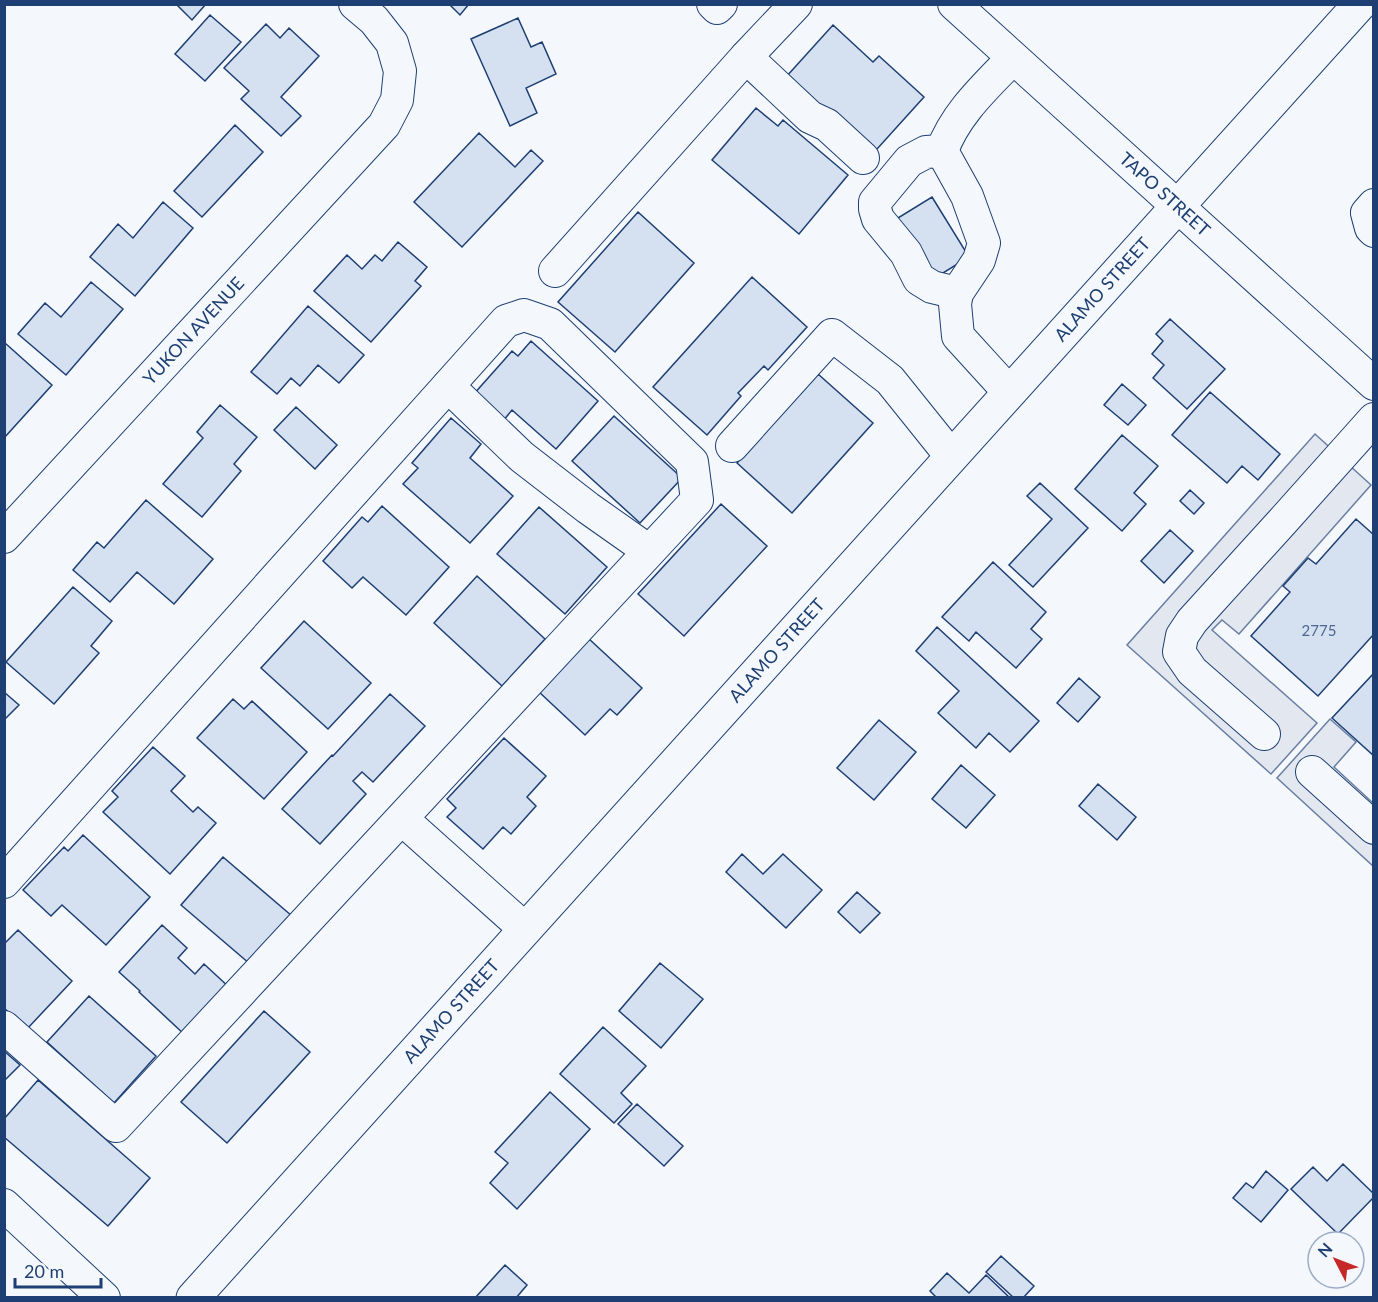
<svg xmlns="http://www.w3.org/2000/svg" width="1378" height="1302" viewBox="0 0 1378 1302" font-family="Lato,sans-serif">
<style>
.parking{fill:#e3e8f0;stroke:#687fa3;stroke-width:1.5}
.building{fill:#d5e0f0;stroke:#1d3f73;stroke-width:1.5}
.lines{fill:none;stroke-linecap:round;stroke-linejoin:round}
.minor-casing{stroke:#1d3f73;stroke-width:34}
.major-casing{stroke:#1d3f73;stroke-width:35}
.minor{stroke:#f4f7fb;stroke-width:32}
.major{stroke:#f4f7fb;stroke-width:33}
.labels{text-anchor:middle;stroke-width:4.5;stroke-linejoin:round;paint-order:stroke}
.number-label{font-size:15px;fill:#4b6792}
.street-label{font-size:18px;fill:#1d3f73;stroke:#f4f7fb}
</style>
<rect width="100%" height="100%" fill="#f4f7fb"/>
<path class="parking" d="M 1315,434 L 1371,485 L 1239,634 L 1222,620 L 1212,630 L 1317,723 L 1271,774 L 1127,645 Z
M 1330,719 L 1356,742 L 1334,767 L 1373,803 L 1373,866 L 1277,778 Z"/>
<path class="building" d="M 176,4 L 206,4 L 192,20 Z
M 449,4 L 469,4 L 460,15 Z
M 210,15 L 241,42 L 205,81 L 175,54 Z
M 518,18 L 531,47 L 542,42 L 556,74 L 526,88 L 537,113 L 510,126 L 471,39 Z
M 266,24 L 280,38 L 289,28 L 319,56 L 281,97 L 301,116 L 281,136 L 241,99 L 249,91 L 224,68 Z
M 833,25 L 873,62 L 879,56 L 924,97 L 868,159 L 786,77 Z
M 756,108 L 778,126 L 783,120 L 848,175 L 799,234 L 712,160 Z
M 235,125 L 263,152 L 202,217 L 174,191 Z
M 479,133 L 515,167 L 531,150 L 543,161 L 462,247 L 414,202 Z
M 932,197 L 969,257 L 930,281 L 893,221 Z
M 163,202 L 193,228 L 135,296 L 90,257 L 118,224 L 133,238 Z
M 638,212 L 694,263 L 615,352 L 558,302 Z
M 398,242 L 427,267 L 415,281 L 421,286 L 371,342 L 314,291 L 347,255 L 362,269 L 375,255 L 382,261 Z
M 752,277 L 807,327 L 768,370 L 764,366 L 738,393 L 741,396 L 707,435 L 653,387 Z
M 91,282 L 123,309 L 66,375 L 18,334 L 45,303 L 61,317 Z
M 308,306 L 364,355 L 339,383 L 318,365 L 300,386 L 291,378 L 277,394 L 251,372 Z
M 1170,319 L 1225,369 L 1187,409 L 1153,378 L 1164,365 L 1152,354 L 1163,341 L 1156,334 Z
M 531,341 L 598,401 L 556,449 L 512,410 L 503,421 L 473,395 L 512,351 L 518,356 Z
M 5,343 L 52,385 L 4,438 L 4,344 Z
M 818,374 L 873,423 L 792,513 L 737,463 Z
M 1122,384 L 1146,405 L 1128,425 L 1104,405 Z
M 1210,392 L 1280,454 L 1258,480 L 1242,466 L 1227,483 L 1172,435 Z
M 220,405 L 257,437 L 234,464 L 241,471 L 202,517 L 163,484 L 203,438 L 197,432 Z
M 296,407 L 337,445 L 315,469 L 274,430 Z
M 614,416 L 682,478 L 640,523 L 572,461 Z
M 451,418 L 481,444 L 470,458 L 513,496 L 470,543 L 403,484 L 418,468 L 412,463 Z
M 1122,435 L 1158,466 L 1134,493 L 1146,504 L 1122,531 L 1075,489 Z
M 1040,483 L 1088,528 L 1033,587 L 1009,565 L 1052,519 L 1027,496 Z
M 1190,490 L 1204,503 L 1194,514 L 1180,501 Z
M 146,500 L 213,559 L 174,604 L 137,572 L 110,602 L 73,570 L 97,542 L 104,548 Z
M 721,504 L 767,546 L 684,636 L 638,594 Z
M 382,506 L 449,567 L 406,615 L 363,577 L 352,588 L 323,561 L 362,517 L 368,522 Z
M 539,507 L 607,567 L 565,614 L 497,554 Z
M 1356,519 L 1374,535 L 1374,634 L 1318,696 L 1251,636 L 1290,592 L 1283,586 L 1308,558 L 1316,564 Z
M 1170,530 L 1193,551 L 1164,583 L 1141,561 Z
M 993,562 L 1046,612 L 1031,629 L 1042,639 L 1016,668 L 976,632 L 969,641 L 942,617 Z
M 477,576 L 545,639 L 502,686 L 434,623 Z
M 73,587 L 112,621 L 91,646 L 99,653 L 54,704 L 6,662 Z
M 304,621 L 371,683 L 328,729 L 261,668 Z
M 937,627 L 1039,721 L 1010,752 L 989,733 L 976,748 L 938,713 L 959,691 L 916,651 Z
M 588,638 L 642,688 L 617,715 L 610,709 L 585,735 L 538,691 Z
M 1374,673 L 1374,756 L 1332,718 Z
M 1079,678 L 1100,697 L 1078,722 L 1057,703 Z
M 4,692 L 19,705 L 4,720 Z
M 390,694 L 425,726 L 373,782 L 362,772 L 353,781 L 366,794 L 320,844 L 282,809 L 332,755 L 333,756 Z
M 233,699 L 244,709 L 252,701 L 307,752 L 264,799 L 197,738 Z
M 879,720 L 916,752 L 874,800 L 837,768 Z
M 504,738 L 546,776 L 527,797 L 536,806 L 511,834 L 503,827 L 483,849 L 447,817 L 456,808 L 447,799 Z
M 153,747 L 185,776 L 171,791 L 193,812 L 198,807 L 216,823 L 170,874 L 103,812 L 118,797 L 112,791 Z
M 961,765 L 995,795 L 966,828 L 932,799 Z
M 1098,784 L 1136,817 L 1117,840 L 1079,806 Z
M 83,835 L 150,897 L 106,945 L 62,905 L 51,916 L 23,890 L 64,847 L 68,851 Z
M 742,854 L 763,874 L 783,854 L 822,890 L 786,928 L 726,872 Z
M 223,857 L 292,916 L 250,964 L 181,905 Z
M 857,892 L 880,913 L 860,933 L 838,912 Z
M 162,925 L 187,948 L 178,958 L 195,974 L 204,964 L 230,988 L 186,1036 L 139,992 L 140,991 L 119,972 Z
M 18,930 L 72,981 L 27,1029 L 4,1008 L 4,944 Z
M 660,963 L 703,999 L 661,1048 L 619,1011 Z
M 89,996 L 156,1056 L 114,1103 L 47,1042 Z
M 264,1011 L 310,1052 L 227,1143 L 181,1102 Z
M 603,1027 L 646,1066 L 621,1093 L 632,1104 L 614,1123 L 560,1074 Z
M 4,1051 L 20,1065 L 4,1081 Z
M 38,1080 L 150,1178 L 108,1226 L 4,1137 L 4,1119 Z
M 550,1092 L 590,1129 L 517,1209 L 490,1183 L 508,1163 L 495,1152 Z
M 637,1104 L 683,1146 L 664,1166 L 618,1124 Z
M 1343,1164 L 1374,1194 L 1374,1197 L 1338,1234 L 1291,1189 L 1313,1167 L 1327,1181 Z
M 1266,1171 L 1288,1190 L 1261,1222 L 1233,1198 L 1246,1183 L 1253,1188 Z
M 1001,1256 L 1034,1286 L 1023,1298 L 1014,1298 L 986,1272 Z
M 505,1265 L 527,1285 L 516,1298 L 475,1298 Z
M 947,1273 L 969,1293 L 986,1275 L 1010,1298 L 937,1298 L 930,1291 Z"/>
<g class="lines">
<g class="minor-casing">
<g id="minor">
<path d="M 713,4 L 717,8 L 721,4"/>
<path id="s1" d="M 954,4 L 1374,384"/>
<path d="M 746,57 L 810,117 L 827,125 L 863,158"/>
<path d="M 942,151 L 926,152 L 909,161 L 875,202 L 875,209 L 878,219 L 906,253 L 919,279 L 932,287 L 957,293"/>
<path d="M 1374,205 L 1367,213 L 1371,228 L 1374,231"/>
<path d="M 555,271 L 746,57 L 796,4"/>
<path d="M 448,386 L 522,457 L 588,508 L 649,551"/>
<path d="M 1009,392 L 958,336 L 955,304 L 957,293 L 979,260 L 984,243 L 967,196 L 942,151 C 955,114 986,86 1013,58"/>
<path d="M 732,446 L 832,335 L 890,380 L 951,456"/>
<path id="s2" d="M 4,537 L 384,125 L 397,100 L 400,71 L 392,43 L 374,20 L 355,4"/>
<path d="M 1264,734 L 1192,671 L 1179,652 L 1182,636 L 1192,621 L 1282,522 L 1374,419"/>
<path d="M 1312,772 L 1374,828"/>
<path d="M 402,819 L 525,929"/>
<path d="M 4,882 L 506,321 L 524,315 L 550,324 L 692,462 L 697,500 L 116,1126 L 4,1027"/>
<path d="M 4,1205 L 104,1298"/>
</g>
</g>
<g class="major-casing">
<g id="major">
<path id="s3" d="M 193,1298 L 1360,4"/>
</g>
</g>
<use href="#minor" class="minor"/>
<use href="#major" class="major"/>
</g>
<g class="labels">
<g class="number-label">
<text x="1319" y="636">2775</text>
</g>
<g class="street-label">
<text dy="6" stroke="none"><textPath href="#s1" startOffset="284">TAPO STREET</textPath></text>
<text dy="6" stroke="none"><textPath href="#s3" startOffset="1358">ALAMO STREET</textPath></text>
<text dy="6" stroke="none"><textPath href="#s2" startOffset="280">YUKON AVENUE</textPath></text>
<text dy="6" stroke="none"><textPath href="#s3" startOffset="872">ALAMO STREET</textPath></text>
<text dy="6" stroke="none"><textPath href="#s3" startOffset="386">ALAMO STREET</textPath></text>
</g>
</g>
<rect width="1378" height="1302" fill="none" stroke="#1d3f73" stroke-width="12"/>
<g transform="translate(1336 1260) rotate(312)"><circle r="28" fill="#f4f7fb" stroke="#9eadc5" stroke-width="1.5"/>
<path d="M0-4.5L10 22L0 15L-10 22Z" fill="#c62828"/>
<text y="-9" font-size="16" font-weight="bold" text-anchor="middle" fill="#1d3f73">N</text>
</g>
<path d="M15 1278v9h86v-9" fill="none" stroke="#1d3f73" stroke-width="3"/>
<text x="24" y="1278" font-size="18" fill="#1d3f73" stroke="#f4f7fb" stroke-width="4.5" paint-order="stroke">20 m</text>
</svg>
